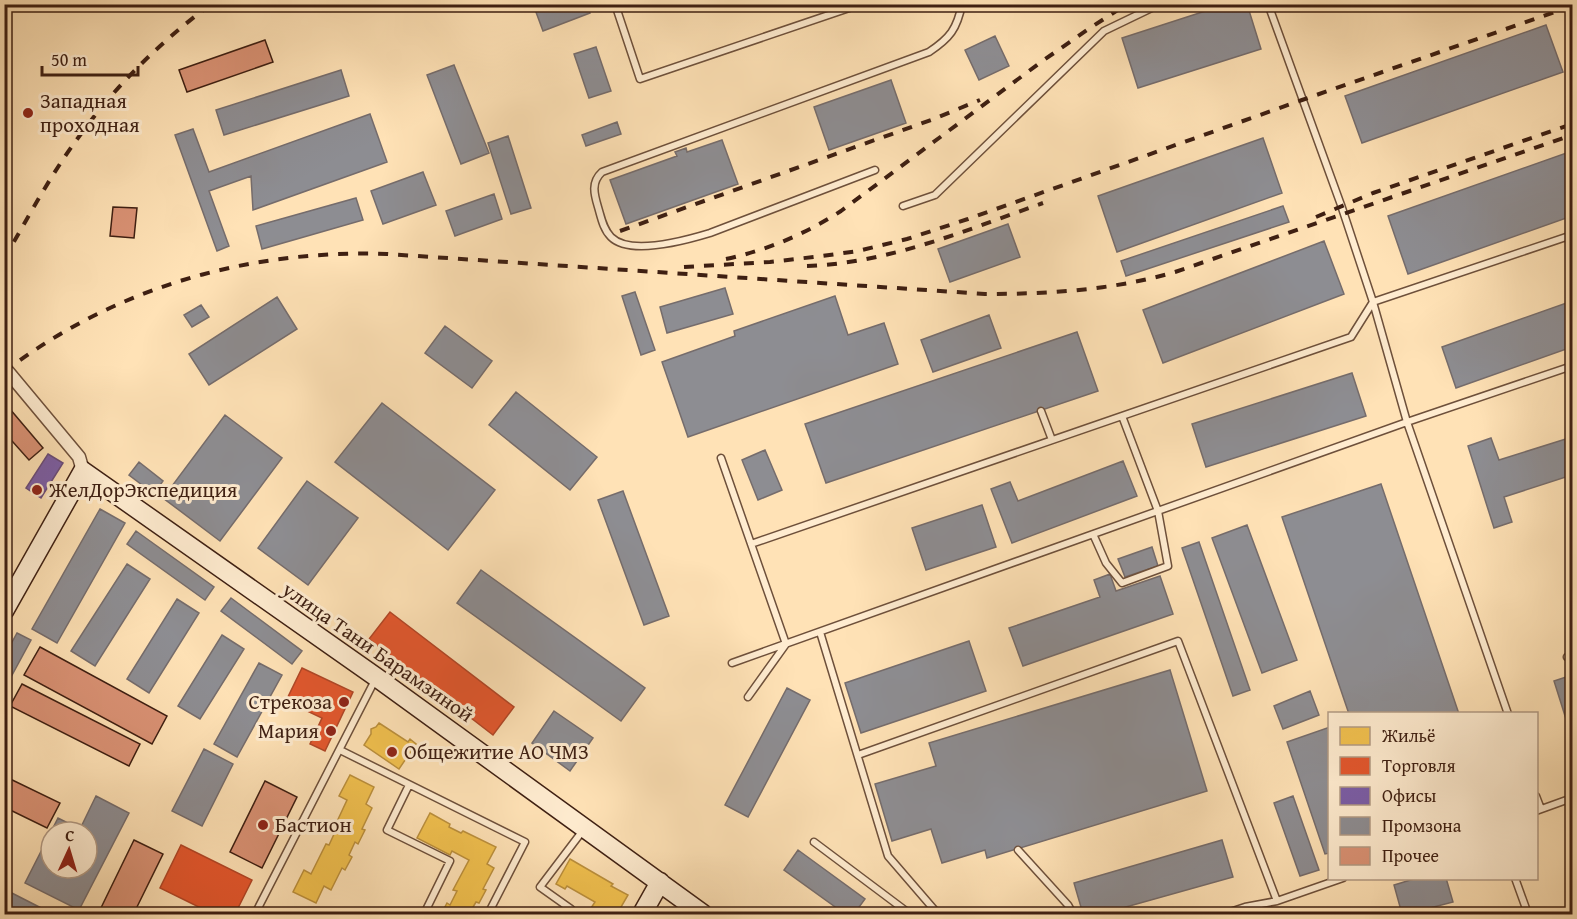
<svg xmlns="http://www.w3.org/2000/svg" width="1577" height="919" viewBox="0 0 1577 919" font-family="'Gentium Book Plus',serif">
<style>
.homes{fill:#f2c14e;stroke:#bc903c;stroke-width:1.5}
.shops{fill:#e4572e;stroke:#b24626;stroke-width:1.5}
.offices{fill:#7b5ea7;stroke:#694b7a;stroke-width:1.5}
.industry{fill:#8d8d92;stroke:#756c6c;stroke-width:1.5;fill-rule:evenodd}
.building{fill:#da9275;stroke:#3e1f12;stroke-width:1.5}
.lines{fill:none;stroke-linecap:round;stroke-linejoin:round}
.lane-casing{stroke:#6e503b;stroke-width:9}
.street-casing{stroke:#6e503b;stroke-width:15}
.secondary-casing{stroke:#3e1f12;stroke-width:21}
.lane{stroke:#ffecd0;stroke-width:6}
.street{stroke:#ffecd0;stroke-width:12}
.secondary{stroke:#ffecd0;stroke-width:18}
.rail{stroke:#3e1f12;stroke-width:4;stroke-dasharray:10 10;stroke-linecap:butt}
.poi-dot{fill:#8f2418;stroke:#ffecd0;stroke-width:2}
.labels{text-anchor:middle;stroke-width:6;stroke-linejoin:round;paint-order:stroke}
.poi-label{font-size:21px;fill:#3e1f12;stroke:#ffecd0;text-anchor:start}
.street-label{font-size:21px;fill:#3e1f12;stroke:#ffecd0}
</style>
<rect width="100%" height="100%" fill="#ffe2b6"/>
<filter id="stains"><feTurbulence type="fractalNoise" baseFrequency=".00333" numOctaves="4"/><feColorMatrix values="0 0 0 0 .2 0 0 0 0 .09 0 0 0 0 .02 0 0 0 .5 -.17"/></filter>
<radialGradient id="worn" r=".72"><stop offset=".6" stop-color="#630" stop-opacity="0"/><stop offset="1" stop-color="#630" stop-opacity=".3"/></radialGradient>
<path class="homes" d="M 379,723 L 408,742 L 410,739 L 416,744 L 399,769 L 364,745 L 371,734 L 371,729 L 376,727 Z
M 350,775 L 374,787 L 366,804 L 372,808 L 362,829 L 365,830 L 358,844 L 355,842 L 349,855 L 352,857 L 345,870 L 342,868 L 331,890 L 324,886 L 316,903 L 293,892 L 304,870 L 311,874 L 326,844 L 329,845 L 335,832 L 333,830 L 347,800 L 339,796 Z
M 430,813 L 450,824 L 449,827 L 461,833 L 463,831 L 496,847 L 487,864 L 494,868 L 483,889 L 486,890 L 479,903 L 476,902 L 469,914 L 441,914 L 447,903 L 450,905 L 457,891 L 453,890 L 469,860 L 452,851 L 450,855 L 417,838 Z
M 570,859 L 613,884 L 611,886 L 628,895 L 617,914 L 587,914 L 595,902 L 567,886 L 565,889 L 556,884 Z"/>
<path class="shops" d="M 390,612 L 514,707 L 493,735 L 369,639 Z
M 302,668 L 353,692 L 325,751 L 310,744 L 322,718 L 286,701 Z
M 181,845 L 252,880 L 235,914 L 213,914 L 160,888 Z"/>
<path class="offices" d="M 48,454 L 63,463 L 41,498 L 26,488 Z"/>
<path class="industry" d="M 533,4 L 587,4 L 590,13 L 543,31 Z
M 1227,4 L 1247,4 L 1261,49 L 1138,88 L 1122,38 Z
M 1546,25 L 1563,72 L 1362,143 L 1345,96 Z
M 995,36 L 1009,66 L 979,80 L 965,50 Z
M 596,47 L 611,91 L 589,98 L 574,54 Z
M 454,65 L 489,153 L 461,164 L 427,75 Z
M 341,70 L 349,96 L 224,135 L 216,110 Z
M 891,80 L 906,123 L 829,150 L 814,107 Z
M 370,114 L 387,162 L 253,210 L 251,176 L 209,191 L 229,246 L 217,251 L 175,135 L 193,129 L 209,172 Z
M 617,122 L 621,134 L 586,146 L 582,135 Z
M 508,136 L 531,208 L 511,214 L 488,143 Z
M 1263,138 L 1282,193 L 1117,252 L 1098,196 Z
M 722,140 L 738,184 L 626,224 L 610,180 L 677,156 L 675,152 L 686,148 L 687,152 Z
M 1572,151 L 1572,216 L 1408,274 L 1388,216 Z
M 423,172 L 436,205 L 383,224 L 371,191 Z
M 494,194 L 502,219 L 455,236 L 446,211 Z
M 356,198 L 363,220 L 262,249 L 256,226 Z
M 1283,206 L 1289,222 L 1126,276 L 1121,261 Z
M 1008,224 L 1020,257 L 950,282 L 938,249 Z
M 1324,241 L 1344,294 L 1163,363 L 1143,310 Z
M 725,288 L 733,314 L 667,333 L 660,307 Z
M 635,292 L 655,350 L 641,355 L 622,296 Z
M 835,296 L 848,335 L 884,323 L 898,364 L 688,437 L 662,362 L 735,336 L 734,331 Z
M 277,297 L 297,329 L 209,385 L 189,354 Z
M 1572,301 L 1572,347 L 1456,388 L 1442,347 Z
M 201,305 L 209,317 L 192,327 L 184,315 Z
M 989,315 L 1001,348 L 933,372 L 921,340 Z
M 445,326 L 492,361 L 472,388 L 425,353 Z
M 1077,332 L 1098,391 L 826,483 L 805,424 Z
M 1352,373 L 1366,416 L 1206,467 L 1192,424 Z
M 516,392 L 597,457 L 570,490 L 489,425 Z
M 382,403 L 495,490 L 448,550 L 335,462 Z
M 225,415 L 282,458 L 220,541 L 163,498 Z
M 1572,437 L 1572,475 L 1504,497 L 1512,522 L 1494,528 L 1468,446 L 1491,438 L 1499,460 Z
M 765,450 L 782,490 L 758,500 L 742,460 Z
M 1123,461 L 1137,496 L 1012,543 L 991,489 L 1010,482 L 1018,501 Z
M 139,462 L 163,481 L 154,494 L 129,475 Z
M 307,481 L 358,518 L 308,585 L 258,548 Z
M 1381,484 L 1459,714 L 1349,714 L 1282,517 Z
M 623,491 L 669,616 L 644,625 L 598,500 Z
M 982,505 L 996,547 L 926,570 L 912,528 Z
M 100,509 L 125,523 L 57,643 L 32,629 Z
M 1247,525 L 1297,660 L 1262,673 L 1212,538 Z
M 136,531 L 214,587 L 205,600 L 127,544 Z
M 1199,542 L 1250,690 L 1233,696 L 1182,548 Z
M 1152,547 L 1158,566 L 1125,577 L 1118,559 Z
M 127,564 L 150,579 L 95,666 L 71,651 Z
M 481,570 L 645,688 L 621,721 L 457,603 Z
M 1110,574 L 1116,591 L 1160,576 L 1173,614 L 1023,666 L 1009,628 L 1100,597 L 1094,580 Z
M 231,598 L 302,651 L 292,664 L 221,611 Z
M 177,599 L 199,613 L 149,693 L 127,679 Z
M 17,633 L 31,640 L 4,690 L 4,657 Z
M 222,635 L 244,649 L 200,719 L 178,706 Z
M 969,641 L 986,691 L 861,733 L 845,683 Z
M 259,663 L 282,675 L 237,757 L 214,744 Z
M 1170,670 L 1207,791 L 987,858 L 985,850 L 942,863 L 931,829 L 892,841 L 875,784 L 936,766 L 929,743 Z
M 1572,675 L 1572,738 L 1554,681 Z
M 787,688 L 810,700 L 748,817 L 725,805 Z
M 1310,691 L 1319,715 L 1283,729 L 1274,706 Z
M 554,711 L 593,738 L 570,771 L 532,743 Z
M 1330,727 L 1330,853 L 1325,854 L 1287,742 Z
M 204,749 L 233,764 L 202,826 L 172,811 Z
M 96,796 L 129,813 L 79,910 L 25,883 L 58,818 L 80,829 ZM 51,832 L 87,832 L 87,868 L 51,868 Z
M 1293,796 L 1319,870 L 1300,876 L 1274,803 Z
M 1222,840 L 1233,877 L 1101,914 L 1083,914 L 1074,883 Z
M 798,850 L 865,899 L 854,914 L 845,914 L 784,870 Z
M 1417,878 L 1446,878 L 1453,902 L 1407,914 L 1402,914 L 1394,885 Z
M 4,889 L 53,914 L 4,914 Z"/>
<path class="building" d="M 265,40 L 273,62 L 187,92 L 179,70 Z
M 113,207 L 137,208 L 134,238 L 110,236 Z
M 4,402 L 43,448 L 29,460 L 4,432 Z
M 40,647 L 167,716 L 152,744 L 24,675 Z
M 22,684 L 140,744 L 129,766 L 10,706 Z
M 4,776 L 60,803 L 47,828 L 4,807 Z
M 265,781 L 297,797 L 262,868 L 230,852 Z
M 134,840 L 163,854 L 134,913 L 137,914 L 98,914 Z"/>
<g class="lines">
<g class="lane-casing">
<path id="lane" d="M 615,4 L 640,79 L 861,4
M 1268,4 L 1341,205 L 1373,302 L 1407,422 L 1508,714
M 1572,4 L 1572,7
M 875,170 L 710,233 C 687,240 630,256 611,237 C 603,229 601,217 598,207 C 594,194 591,182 602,172 L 929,52 C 950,38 957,29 962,4
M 903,206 L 935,195 L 1104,31 L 1160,4
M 1041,411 L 1052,440
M 721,458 L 786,644 L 748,697
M 1093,534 L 1106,563 L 1122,583 L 1168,566 L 1158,511 L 1122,416
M 751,544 L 1351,337 L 1373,302 L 1572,235
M 820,632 L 888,856 L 938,914
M 1567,657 L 1572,655
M 732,663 L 1407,422 L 1572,366
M 340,750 L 525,842 L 488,914
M 858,755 L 1178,641 L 1277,901
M 409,785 L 387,830 L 450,861 L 424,914
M 1536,796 L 1541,809
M 1536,811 L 1572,798
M 4,824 L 6,822
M 814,842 L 910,914
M 1018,850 L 1068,905 L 1073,914
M 1515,878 L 1528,914
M 258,909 L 268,914
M 255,914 L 375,680
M 568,914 L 571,909 L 540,887 L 584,829
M 1224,914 L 1245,907 L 1277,901 L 1343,878"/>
</g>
<g class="street-casing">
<path id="street" d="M 4,367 L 79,457 L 83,471"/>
</g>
<g class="secondary-casing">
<path id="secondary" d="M 4,611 L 83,471 L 376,677 L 703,914
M 642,914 L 660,882"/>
</g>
<use href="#lane" class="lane"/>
<use href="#street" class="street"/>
<use href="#secondary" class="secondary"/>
<path class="rail" d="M 1316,217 L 1373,193 L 1572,124
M 620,231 L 931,120 L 980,100
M 4,259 C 29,216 53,170 84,130 C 119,82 163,40 211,4
M 726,259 C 768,250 805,234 841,211 L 1041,62 L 1087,30 L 1127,4
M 807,266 C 890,263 966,230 1043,203
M 684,267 L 770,262 L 822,256 L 858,251 L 907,239 L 968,219 L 1302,100 L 1572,6
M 4,372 C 115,287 250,249 387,254 L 985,294 C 1050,294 1113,290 1175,272 L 1572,135"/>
</g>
<g class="poi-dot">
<circle cx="28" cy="113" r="6"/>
<circle cx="37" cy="490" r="6"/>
<circle cx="344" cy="702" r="6"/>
<circle cx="331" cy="731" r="6"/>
<circle cx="392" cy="752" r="6"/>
<circle cx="263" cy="825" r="6"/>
</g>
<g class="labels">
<g class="poi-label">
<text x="40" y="108">Западная<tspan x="40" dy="24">проходная</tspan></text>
<text x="49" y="497">ЖелДорЭкспедиция</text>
<text x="332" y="709" text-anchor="end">Стрекоза</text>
<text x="319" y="738" text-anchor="end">Мария</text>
<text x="404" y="759">Общежитие АО ЧМЗ</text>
<text x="275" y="832">Бастион</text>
</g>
<g class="street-label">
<text transform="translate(378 652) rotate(35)" y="7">улица Тани Барамзиной</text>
</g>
</g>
<rect width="1577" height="919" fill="none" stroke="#ffe2b6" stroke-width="24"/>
<rect x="6" y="6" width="1565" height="907" fill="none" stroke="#3e1f12" stroke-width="3"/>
<rect x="12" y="12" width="1553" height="895" fill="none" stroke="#3e1f12" stroke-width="1.5"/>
<rect x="1328" y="712" width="210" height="168" fill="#ffecd0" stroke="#b29a84" stroke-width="1.5"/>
<rect x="1340" y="727" width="30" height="18" fill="#f2c14e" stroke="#b29a84" stroke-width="1.5"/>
<text x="1382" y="742" font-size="18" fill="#3e1f12">Жильё</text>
<rect x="1340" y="757" width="30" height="18" fill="#e4572e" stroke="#b29a84" stroke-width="1.5"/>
<text x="1382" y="772" font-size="18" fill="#3e1f12">Торговля</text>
<rect x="1340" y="787" width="30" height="18" fill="#7b5ea7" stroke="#b29a84" stroke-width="1.5"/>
<text x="1382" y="802" font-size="18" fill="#3e1f12">Офисы</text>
<rect x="1340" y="817" width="30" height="18" fill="#8d8d92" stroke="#b29a84" stroke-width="1.5"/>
<text x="1382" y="832" font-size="18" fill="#3e1f12">Промзона</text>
<rect x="1340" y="847" width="30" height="18" fill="#da9275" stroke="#b29a84" stroke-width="1.5"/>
<text x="1382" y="862" font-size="18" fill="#3e1f12">Прочее</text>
<g transform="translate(69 850) rotate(4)"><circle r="28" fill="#ffecd0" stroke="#b29a84" stroke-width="1.5"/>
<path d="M0-4.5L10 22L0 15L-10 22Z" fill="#8f2418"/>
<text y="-9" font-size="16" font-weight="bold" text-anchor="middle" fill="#3e1f12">С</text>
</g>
<path d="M42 66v9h96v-9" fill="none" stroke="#3e1f12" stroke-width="3"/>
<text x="51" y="66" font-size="18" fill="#3e1f12" stroke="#ffecd0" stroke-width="4.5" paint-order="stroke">50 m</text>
<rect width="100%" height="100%" filter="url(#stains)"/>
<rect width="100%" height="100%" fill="url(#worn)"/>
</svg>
